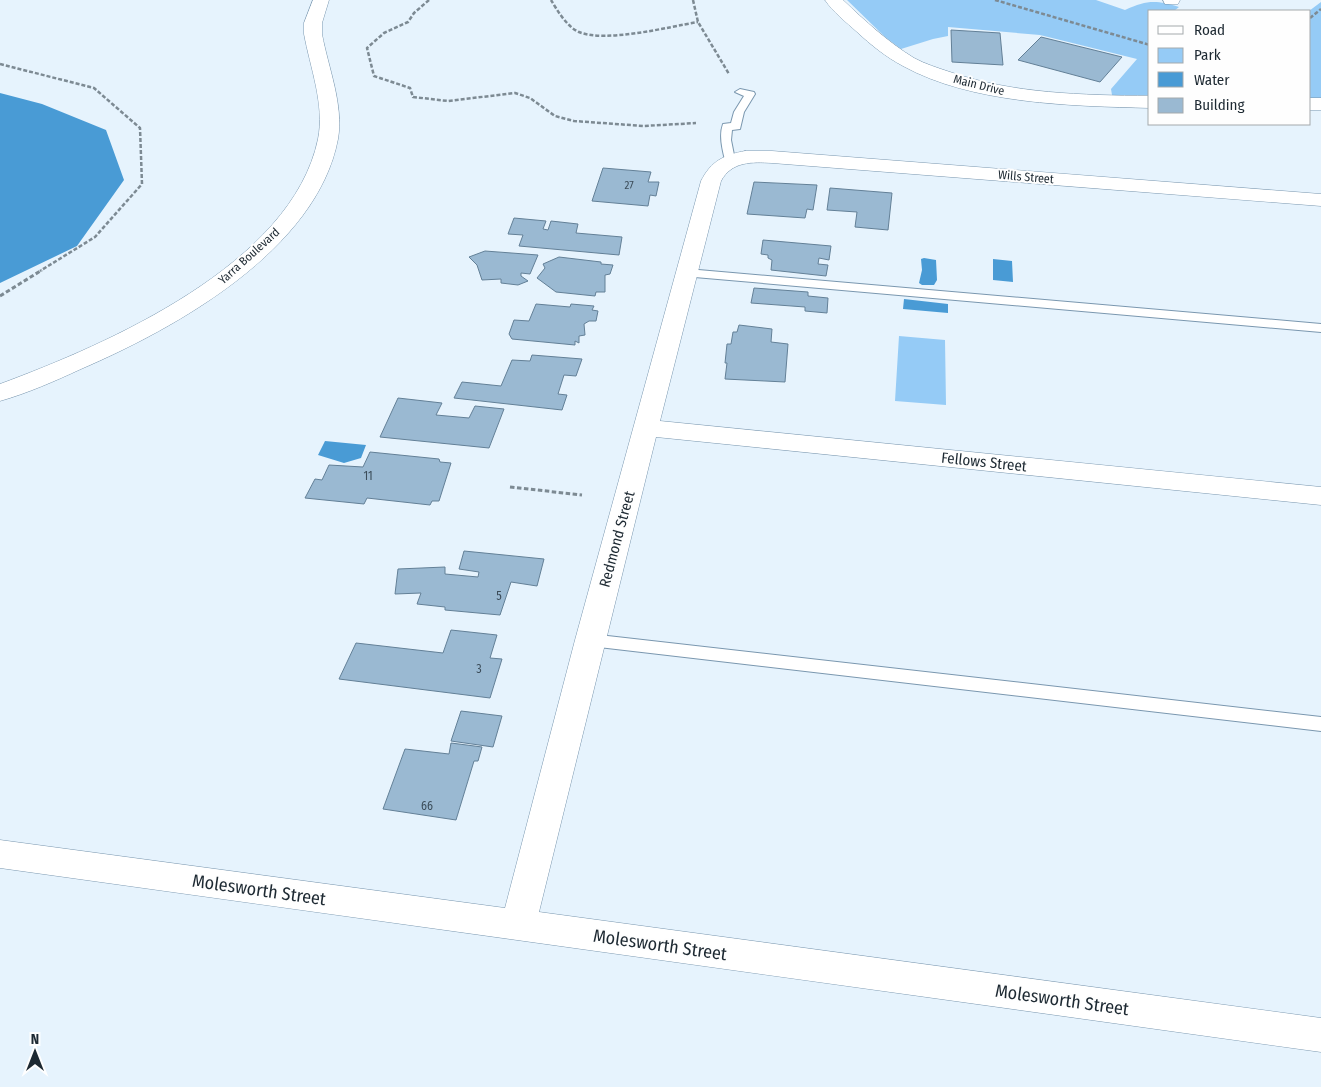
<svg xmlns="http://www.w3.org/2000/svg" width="1321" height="1087" viewBox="0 0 1321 1087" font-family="'Fira Sans Condensed',sans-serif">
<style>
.green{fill:#95cbf6}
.water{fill:#499bd5}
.building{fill:#9ab9d2;stroke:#638097}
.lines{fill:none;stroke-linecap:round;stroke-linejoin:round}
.lane-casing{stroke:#7a97af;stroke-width:2}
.street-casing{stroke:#7a97af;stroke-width:1}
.secondary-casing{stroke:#7a97af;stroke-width:1}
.path-far1{stroke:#7d8a93;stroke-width:2.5;stroke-dasharray:4 2;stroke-linecap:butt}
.path{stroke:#7d8a93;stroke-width:3;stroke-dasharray:4.5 2.5;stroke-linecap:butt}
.lane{fill:#fff;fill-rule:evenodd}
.street{fill:#fff;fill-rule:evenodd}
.secondary{fill:#fff;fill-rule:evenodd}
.labels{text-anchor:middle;stroke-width:4;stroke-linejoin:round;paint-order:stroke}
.far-number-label{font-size:11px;fill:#3c4d5a}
.far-street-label{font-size:12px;fill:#1d2932;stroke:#fefefe}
.number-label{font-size:12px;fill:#3c4d5a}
.street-label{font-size:15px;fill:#1d2932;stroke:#fefefe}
.near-street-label{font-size:18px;fill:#1d2932;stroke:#fefefe}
</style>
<rect width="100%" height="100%" fill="#e6f3fd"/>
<path class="green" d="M 847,0 L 1096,0 L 1125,10 C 1147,0 1156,0 1179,7 L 1174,11 L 1150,11 L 1150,95 L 1112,95 L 1111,89 L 1137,59 L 1040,35 L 948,27 L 948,36 L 933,39 L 901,49 L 885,37 Z
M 1321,2 L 1321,98 L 1310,98 L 1309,11 Z
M 899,336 L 945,340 L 946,405 L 895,401 Z"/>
<path class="water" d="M 0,93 L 42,104 L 106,130 L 124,180 L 77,246 L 0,283 Z
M 924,258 L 936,260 L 937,280 L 934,285 L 922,285 L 919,283 L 922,270 L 921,259 Z
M 993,259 L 1012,261 L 1013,282 L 993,280 Z
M 904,299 L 948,304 L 948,313 L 903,309 Z
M 325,441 L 366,445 L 361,458 L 344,463 L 318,455 Z"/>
<path class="building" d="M 951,30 L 1000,33 L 1003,65 L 952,62 Z
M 1041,37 L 1122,57 L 1100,82 L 1018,60 Z
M 603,168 L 651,172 L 648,182 L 659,182 L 656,196 L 650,195 L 648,206 L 592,201 Z
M 754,182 L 817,185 L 813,210 L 807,209 L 805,218 L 747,214 Z
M 830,188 L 892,193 L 888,230 L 855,227 L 857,212 L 827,210 Z
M 514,218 L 546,221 L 543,229 L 548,230 L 551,221 L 578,224 L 576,233 L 622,237 L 619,255 L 519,246 L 523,235 L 508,234 Z
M 763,240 L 831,246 L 829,260 L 819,258 L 818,264 L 828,265 L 826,276 L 771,270 L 772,260 L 768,258 L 768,255 L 761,254 Z
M 485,251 L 538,255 L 530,274 L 521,273 L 521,276 L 528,281 L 518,285 L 501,283 L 501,279 L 482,280 L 477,265 L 469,257 Z
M 559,257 L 601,262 L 601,264 L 613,265 L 610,274 L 605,275 L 605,292 L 596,292 L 595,296 L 556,292 L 537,278 L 545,268 L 543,264 Z
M 754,288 L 808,292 L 808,296 L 828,298 L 827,313 L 805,311 L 805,307 L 751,303 Z
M 536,304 L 570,307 L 571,304 L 594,306 L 592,310 L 598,311 L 596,321 L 589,321 L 584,324 L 585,335 L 579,336 L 579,343 L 575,341 L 575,345 L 512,339 L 509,334 L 514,320 L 529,321 Z
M 739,325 L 772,329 L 771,342 L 788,344 L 785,382 L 725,379 L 727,363 L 725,363 L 727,344 L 731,344 L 733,332 L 737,332 Z
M 532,355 L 582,359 L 576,376 L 564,375 L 558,394 L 567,395 L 562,410 L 454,398 L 462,382 L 501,386 L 512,360 L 530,361 Z
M 398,398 L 442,403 L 436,415 L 469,418 L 475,406 L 504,409 L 489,448 L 380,437 Z
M 370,452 L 439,459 L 440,462 L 451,463 L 439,501 L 432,501 L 430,505 L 367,498 L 364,504 L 305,498 L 315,479 L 322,480 L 329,465 L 363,467 Z
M 464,551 L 544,559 L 537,586 L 511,582 L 500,615 L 445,610 L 445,607 L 417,604 L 421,593 L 395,594 L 398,569 L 445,567 L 445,574 L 478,577 L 479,572 L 459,569 Z
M 451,630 L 497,635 L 490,658 L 502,659 L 490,698 L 339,679 L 356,643 L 443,653 Z
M 461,711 L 502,716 L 493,747 L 451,741 Z
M 451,743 L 482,747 L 478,761 L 474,761 L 456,820 L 383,809 L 405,749 L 449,754 Z"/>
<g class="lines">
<g class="lane-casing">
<path id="lane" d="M 740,89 L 754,92 L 755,94 L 744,112 L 740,129 L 732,130 L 731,140 L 735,160 L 730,163 L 725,160 C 722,148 719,135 723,124 L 731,123 L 734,112 L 744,96 L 735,92 Z
M 687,269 L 1321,324 L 1321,332 L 683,276 L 681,273 L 683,270 Z
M 590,634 L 1321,717 L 1321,731 L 590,646 L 584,644 L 582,640 L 584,636 Z"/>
</g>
<g class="street-casing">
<path id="street" d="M 825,0 L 843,0 C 865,21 888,42 914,58 C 925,64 938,68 950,72 C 1014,94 1082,95 1150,96 L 1150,108 C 1072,106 972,104 903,66 C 886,57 871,45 857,32 C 846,22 833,12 825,0 Z
M 1163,0 L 1180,0 L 1178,4 L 1165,4 Z
M 1310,98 L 1321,98 L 1321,110 L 1310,110 Z
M 745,151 L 772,151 L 1321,194 L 1321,206 L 772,163 C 752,162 732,161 721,181 L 660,421 L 1321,487 L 1321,505 L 656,437 L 539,912 L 1321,1018 L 1321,1052 L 0,868 L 0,840 L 505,908 L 575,640 L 701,181 C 711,161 724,155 745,151 Z"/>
</g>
<g class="secondary-casing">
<path id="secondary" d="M 313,0 L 329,0 L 322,23 L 322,34 C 328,67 344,105 338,139 C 317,250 176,328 81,369 C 55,381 28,393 0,401 L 0,384 C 108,344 292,264 318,139 C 325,105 310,67 304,34 L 304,23 Z"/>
</g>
<path class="path-far1" d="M 429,0 L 414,13 L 408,22 L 384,33 L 367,48 L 374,76 L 410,88 L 413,97 L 448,101 L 515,93 L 530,98 L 555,116 L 574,121 L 644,126 L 696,123
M 551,0 C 557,10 567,27 579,32 C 606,43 668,27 698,22
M 693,0 L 698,22 L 729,74
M 995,0 L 1150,45
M 1310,18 L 1321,9
M 0,64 L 94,88 L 140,128 L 142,184 L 95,237 L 40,271"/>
<path class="path" d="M 0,296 L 42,270
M 510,487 L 582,495"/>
<use href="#lane" class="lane"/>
<use href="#street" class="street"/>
<use href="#secondary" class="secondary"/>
</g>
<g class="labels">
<g class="far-number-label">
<text x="629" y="189">27</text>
</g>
<g class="far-street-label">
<text transform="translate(979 85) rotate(14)" y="4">Main Drive</text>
<text transform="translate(1026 177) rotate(5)" y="4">Wills Street</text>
<text transform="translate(249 256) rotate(-42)" y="4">Yarra Boulevard</text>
</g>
<g class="number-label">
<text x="368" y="480">11</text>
<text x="499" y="600">5</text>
<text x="479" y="673">3</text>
<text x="427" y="810">66</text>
</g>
<g class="street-label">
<text transform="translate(984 462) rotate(6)" y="5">Fellows Street</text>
<text transform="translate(617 539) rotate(-75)" y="5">Redmond Street</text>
</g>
<g class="near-street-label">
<text transform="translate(259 890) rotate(8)" y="6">Molesworth Street</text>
<text transform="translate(660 945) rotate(8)" y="6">Molesworth Street</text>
<text transform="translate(1062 1000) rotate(8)" y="6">Molesworth Street</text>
</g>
</g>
<rect x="1148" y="10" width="162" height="115" fill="#fefefe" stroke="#a4a9ac"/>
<rect x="1158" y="26" width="25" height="8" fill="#ffffff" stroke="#a4a9ac"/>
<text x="1194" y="35" font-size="15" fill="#1d2932">Road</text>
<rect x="1158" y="48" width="25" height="15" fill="#95cbf6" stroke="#a4a9ac"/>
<text x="1194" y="60" font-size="15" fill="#1d2932">Park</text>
<rect x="1158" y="72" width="25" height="15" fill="#499bd5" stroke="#a4a9ac"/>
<text x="1194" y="85" font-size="15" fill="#1d2932">Water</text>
<rect x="1158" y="98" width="25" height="15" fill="#9ab9d2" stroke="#a4a9ac"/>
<text x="1194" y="110" font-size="15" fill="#1d2932">Building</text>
<g transform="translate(35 1052)" stroke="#fefefe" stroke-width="4" paint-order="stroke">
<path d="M0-4L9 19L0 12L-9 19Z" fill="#1d2932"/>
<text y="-8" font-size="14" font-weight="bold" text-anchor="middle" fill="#1d2932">N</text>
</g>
</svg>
